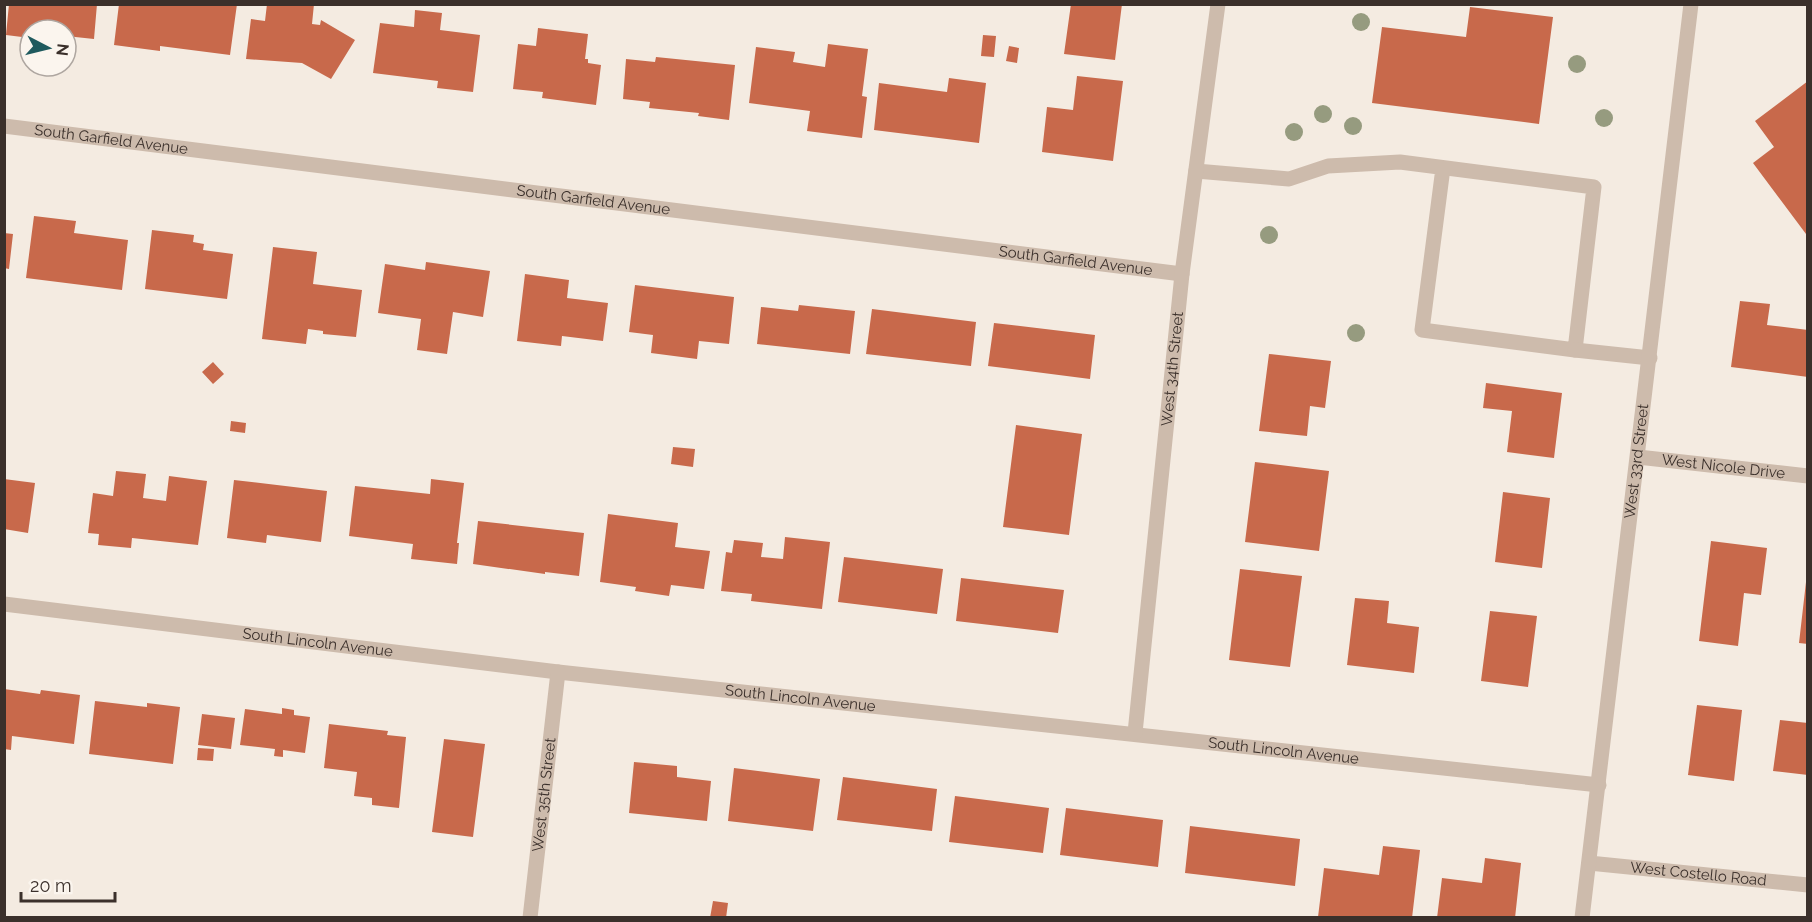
<svg xmlns="http://www.w3.org/2000/svg" width="1812" height="922" viewBox="0 0 1812 922" font-family="Raleway,sans-serif">
<style>
.building{fill:#c8694b}
.lines{fill:none;stroke-linecap:round;stroke-linejoin:round}
.minor{stroke:#cdbbac;stroke-width:15}
.tree{fill:#969b7f}
.labels{text-anchor:middle;stroke-width:6;stroke-linejoin:round;paint-order:stroke}
.street-label{font-size:15px;fill:#3b302b;stroke:#fbf5ee}
</style>
<rect width="100%" height="100%" fill="#f4ebe1"/>
<path class="building" d="M 9,4 L 97,4 L 94,39 L 66,36 L 66,30 L 30,30 L 30,38 L 6,35 Z
M 119,4 L 237,4 L 230,55 L 160,46 L 160,51 L 114,45 Z
M 267,4 L 314,4 L 312,24 L 320,25 L 321,20 L 355,40 L 331,79 L 302,63 L 246,59 L 251,19 L 265,21 Z
M 1071,4 L 1122,4 L 1115,60 L 1064,54 Z
M 1470,7 L 1553,17 L 1539,124 L 1372,103 L 1382,27 L 1466,37 Z
M 415,10 L 442,13 L 440,30 L 480,35 L 473,92 L 437,88 L 438,81 L 373,73 L 380,23 L 414,27 Z
M 538,28 L 588,34 L 585,59 L 588,59 L 588,63 L 601,65 L 596,105 L 542,98 L 543,92 L 513,89 L 518,44 L 536,46 Z
M 983,35 L 996,36 L 994,57 L 981,56 Z
M 828,44 L 868,49 L 862,96 L 867,97 L 862,138 L 807,131 L 810,111 L 749,103 L 756,47 L 795,52 L 793,62 L 825,67 Z
M 1009,46 L 1019,48 L 1017,63 L 1006,61 Z
M 656,57 L 735,65 L 729,120 L 698,116 L 699,113 L 649,108 L 650,102 L 623,99 L 626,59 L 655,62 Z
M 1077,76 L 1123,81 L 1113,161 L 1042,152 L 1047,107 L 1073,110 Z
M 949,78 L 986,83 L 979,143 L 874,130 L 879,83 L 947,92 Z
M 1808,81 L 1808,233 L 1806,234 L 1753,163 L 1774,147 L 1755,121 Z
M 34,216 L 76,221 L 74,233 L 128,240 L 122,290 L 26,278 Z
M 152,230 L 194,235 L 193,242 L 204,244 L 203,250 L 233,254 L 227,299 L 145,289 Z
M 4,233 L 13,234 L 9,269 L 4,268 Z
M 273,247 L 317,252 L 313,284 L 362,290 L 356,337 L 323,334 L 323,331 L 308,329 L 306,344 L 262,339 Z
M 426,262 L 490,271 L 483,317 L 453,312 L 447,354 L 417,350 L 421,319 L 378,313 L 385,264 L 425,270 Z
M 525,274 L 569,280 L 567,298 L 608,303 L 603,341 L 562,336 L 561,346 L 517,341 Z
M 635,285 L 734,297 L 729,344 L 699,341 L 697,359 L 651,353 L 653,335 L 629,332 Z
M 1740,301 L 1770,304 L 1767,325 L 1808,330 L 1808,377 L 1731,367 Z
M 799,305 L 855,311 L 850,354 L 757,344 L 761,307 L 798,311 Z
M 872,309 L 976,322 L 971,366 L 866,354 Z
M 994,323 L 1095,335 L 1090,379 L 988,366 Z
M 1269,354 L 1331,361 L 1325,408 L 1310,406 L 1307,436 L 1259,431 Z
M 213,362 L 224,374 L 213,384 L 202,372 Z
M 1486,383 L 1562,393 L 1554,458 L 1507,452 L 1512,411 L 1483,408 Z
M 231,421 L 246,423 L 245,433 L 230,431 Z
M 1016,425 L 1082,434 L 1069,535 L 1003,527 Z
M 673,447 L 695,449 L 693,467 L 671,464 Z
M 1255,462 L 1329,471 L 1319,551 L 1245,542 Z
M 116,471 L 146,474 L 143,498 L 166,501 L 169,476 L 207,481 L 198,545 L 132,538 L 131,548 L 98,545 L 99,534 L 88,533 L 93,493 L 113,496 Z
M 4,479 L 35,483 L 28,533 L 4,529 Z
M 431,479 L 464,483 L 457,543 L 459,543 L 457,564 L 411,559 L 413,544 L 349,536 L 355,486 L 430,494 Z
M 234,480 L 327,491 L 321,542 L 267,535 L 266,543 L 227,538 Z
M 1503,492 L 1550,498 L 1542,568 L 1495,562 Z
M 608,514 L 678,523 L 675,547 L 710,551 L 704,589 L 671,585 L 669,596 L 635,591 L 636,587 L 600,582 Z
M 478,521 L 584,533 L 579,576 L 545,572 L 545,574 L 473,564 Z
M 785,537 L 830,542 L 822,609 L 751,601 L 752,594 L 721,591 L 726,552 L 732,553 L 734,540 L 763,543 L 761,557 L 783,559 Z
M 1711,541 L 1767,548 L 1761,595 L 1744,593 L 1738,646 L 1699,641 Z
M 844,557 L 943,569 L 937,614 L 838,602 Z
M 1240,569 L 1302,576 L 1290,667 L 1229,660 Z
M 961,578 L 1064,590 L 1058,633 L 956,621 Z
M 1806,582 L 1808,582 L 1808,644 L 1799,643 Z
M 1355,598 L 1389,601 L 1387,623 L 1419,627 L 1414,673 L 1347,665 Z
M 1490,611 L 1537,616 L 1528,687 L 1481,681 Z
M 4,689 L 40,694 L 41,690 L 80,695 L 74,744 L 12,736 L 11,750 L 4,749 Z
M 95,701 L 147,707 L 147,703 L 180,707 L 173,764 L 89,754 Z
M 1697,705 L 1742,710 L 1734,781 L 1688,775 Z
M 282,708 L 294,710 L 294,715 L 310,717 L 305,753 L 283,750 L 283,757 L 274,756 L 275,749 L 240,745 L 245,709 L 282,714 Z
M 202,714 L 235,718 L 231,749 L 198,745 Z
M 1780,720 L 1808,723 L 1808,775 L 1773,771 Z
M 329,724 L 388,731 L 387,735 L 406,737 L 399,808 L 372,805 L 372,798 L 354,796 L 357,772 L 324,768 Z
M 444,739 L 485,744 L 473,837 L 432,832 Z
M 198,748 L 214,749 L 213,761 L 197,760 Z
M 634,762 L 677,766 L 677,777 L 711,781 L 707,821 L 629,813 Z
M 734,768 L 820,779 L 813,831 L 728,821 Z
M 843,777 L 937,789 L 932,831 L 837,820 Z
M 955,796 L 1049,808 L 1043,853 L 949,842 Z
M 1066,808 L 1163,820 L 1158,867 L 1060,855 Z
M 1190,826 L 1300,839 L 1295,886 L 1185,873 Z
M 1383,846 L 1420,850 L 1412,918 L 1318,917 L 1324,868 L 1379,875 Z
M 1485,858 L 1521,863 L 1515,918 L 1437,918 L 1442,878 L 1482,883 Z
M 713,901 L 728,903 L 726,918 L 710,918 Z"/>
<g class="lines">
<g class="minor">
<path id="s1" d="M 4,126 L 1182,274"/>
<path d="M 1196,171 L 1289,179 L 1328,166 L 1400,162 L 1594,187 L 1575,350 L 1422,330 L 1443,168"/>
<path d="M 1575,350 L 1650,358"/>
<path id="s2" d="M 1638,457 L 1808,476"/>
<path id="s3" d="M 4,604 L 558,672 L 1599,785"/>
<path id="s4" d="M 1135,733 L 1182,274 L 1218,4"/>
<path id="s5" d="M 1589,863 L 1808,885"/>
<path id="s6" d="M 530,918 L 558,672"/>
<path id="s7" d="M 1582,918 L 1691,4"/>
</g>
</g>
<g class="tree">
<circle cx="1361" cy="22" r="9"/>
<circle cx="1577" cy="64" r="9"/>
<circle cx="1323" cy="114" r="9"/>
<circle cx="1604" cy="118" r="9"/>
<circle cx="1353" cy="126" r="9"/>
<circle cx="1294" cy="132" r="9"/>
<circle cx="1269" cy="235" r="9"/>
<circle cx="1356" cy="333" r="9"/>
</g>
<g class="labels">
<g class="street-label">
<text dy="5" stroke="none"><textPath href="#s1" startOffset="108">South Garfield Avenue</textPath></text>
<text dy="5" stroke="none"><textPath href="#s1" startOffset="594">South Garfield Avenue</textPath></text>
<text dy="5" stroke="none"><textPath href="#s1" startOffset="1080">South Garfield Avenue</textPath></text>
<text dy="5" stroke="none"><textPath href="#s4" startOffset="366">West 34th Street</textPath></text>
<text dy="5" stroke="none"><textPath href="#s7" startOffset="460">West 33rd Street</textPath></text>
<text dy="5" stroke="none"><textPath href="#s2" startOffset="86">West Nicole Drive</textPath></text>
<text dy="5" stroke="none"><textPath href="#s3" startOffset="316">South Lincoln Avenue</textPath></text>
<text dy="5" stroke="none"><textPath href="#s3" startOffset="802">South Lincoln Avenue</textPath></text>
<text dy="5" stroke="none"><textPath href="#s3" startOffset="1288">South Lincoln Avenue</textPath></text>
<text dy="5" stroke="none"><textPath href="#s6" startOffset="124">West 35th Street</textPath></text>
<text dy="5" stroke="none"><textPath href="#s5" startOffset="110">West Costello Road</textPath></text>
</g>
</g>
<rect width="1812" height="922" fill="none" stroke="#3b302b" stroke-width="12"/>
<g transform="translate(48 48) rotate(97)"><circle r="28" fill="#fbf5ee" stroke="#aea6a0" stroke-width="1.5"/>
<path d="M0-4.5L10 22L0 15L-10 22Z" fill="#1f5a5e"/>
<text y="-9" font-size="16" font-weight="bold" text-anchor="middle" fill="#3b302b">N</text>
</g>
<path d="M21 892v9h94v-9" fill="none" stroke="#3b302b" stroke-width="3"/>
<text x="30" y="892" font-size="18" fill="#3b302b" stroke="#fbf5ee" stroke-width="4.5" paint-order="stroke">20 m</text>
</svg>
